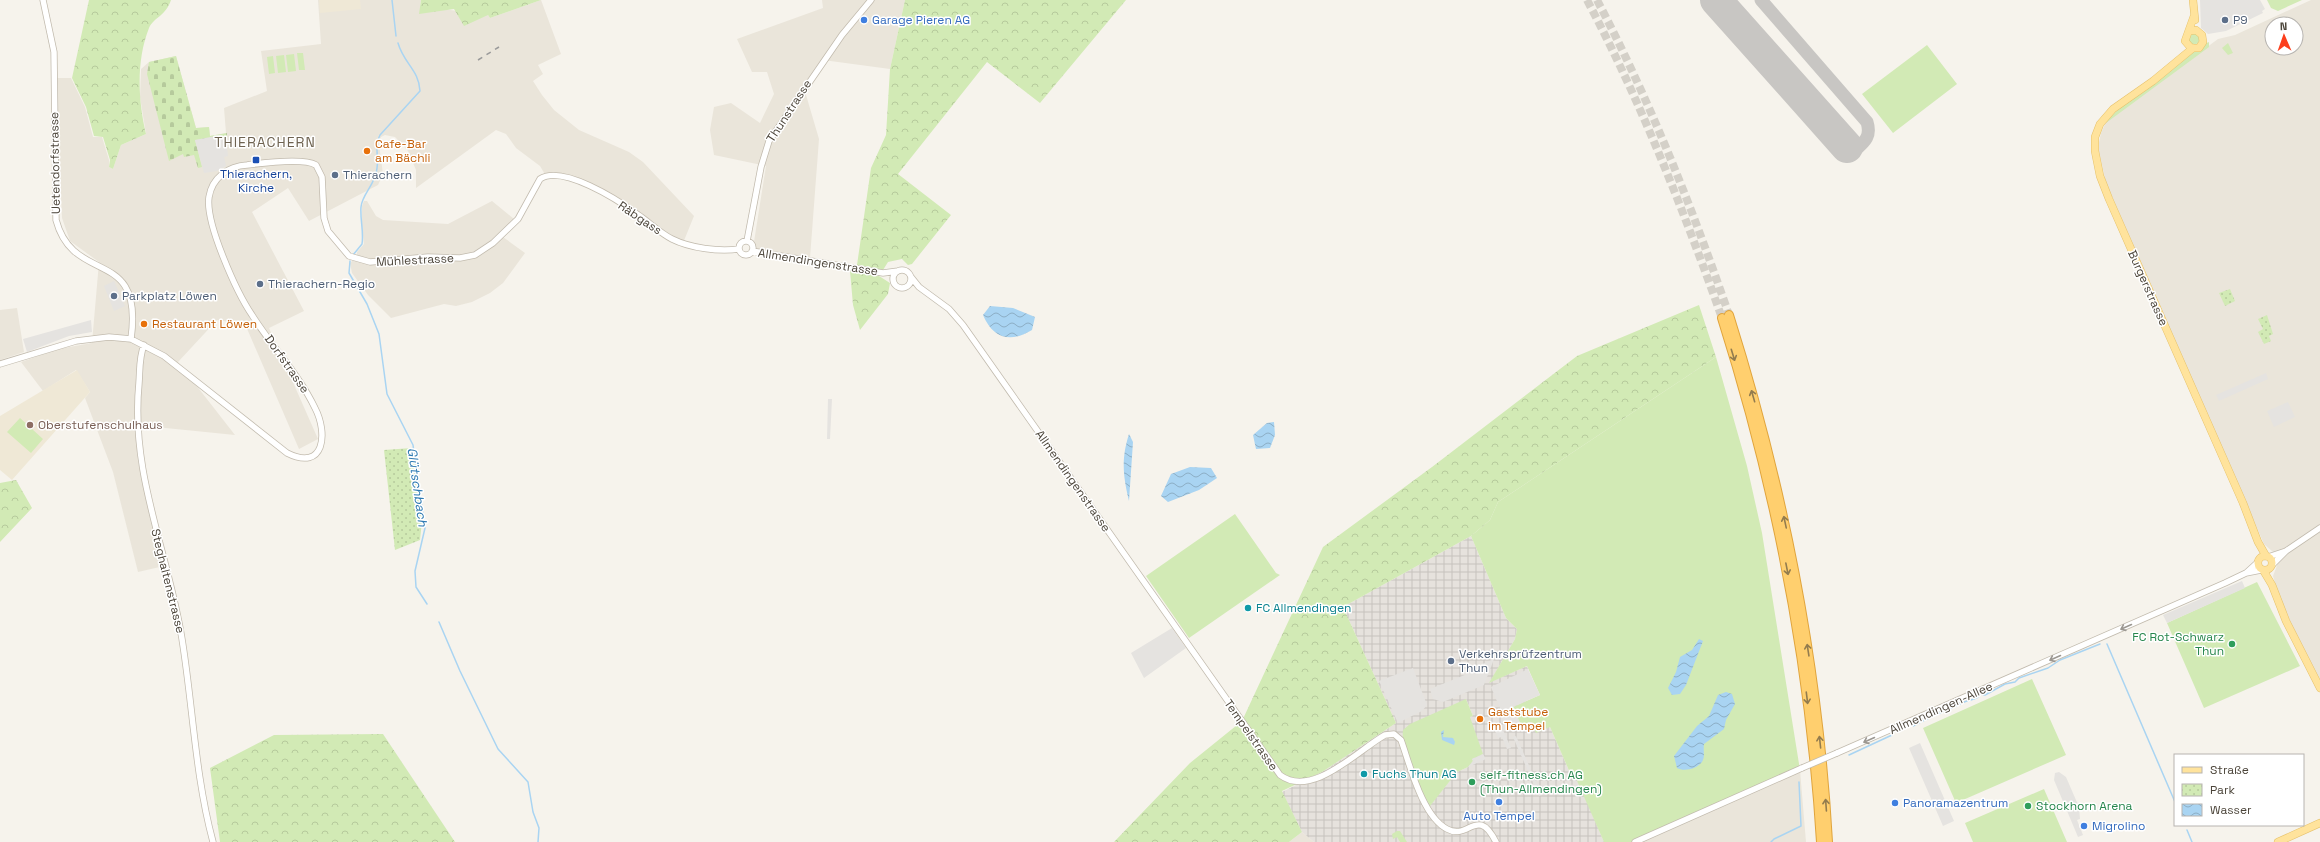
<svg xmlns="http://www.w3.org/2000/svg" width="2320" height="842" viewBox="0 0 2320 842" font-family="'Space Grotesk',sans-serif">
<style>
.residential{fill:#eae5da;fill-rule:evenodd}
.industrial{fill:url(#industrial-grid);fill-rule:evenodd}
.education{fill:#efe8d6}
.green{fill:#d2eab5}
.forest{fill:url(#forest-crowns)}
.cemetery{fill:url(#cemetery-stones)}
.park{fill:url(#park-dots)}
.parking{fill:#e5e3e0}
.water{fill:url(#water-waves)}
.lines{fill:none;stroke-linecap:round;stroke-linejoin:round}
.stream{stroke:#a9d4f2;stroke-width:1.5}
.taxiway{stroke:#c8c6c3;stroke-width:13}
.runway{stroke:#c8c6c3;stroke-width:32}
.highway-tunnel{stroke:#d4d0c8;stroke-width:8;stroke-dasharray:8 4;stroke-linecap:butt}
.minor-casing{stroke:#c2bbae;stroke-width:7}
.major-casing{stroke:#e6c16a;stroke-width:8}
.highway-casing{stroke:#e0a43c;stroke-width:10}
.minor{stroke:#fff;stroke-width:5.5}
.major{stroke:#ffe39c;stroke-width:7}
.highway{stroke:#ffcf6e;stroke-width:8}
.rail{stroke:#9a9a9a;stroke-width:1.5;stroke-dasharray:5 5;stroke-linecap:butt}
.minor-bridge-casing{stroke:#c2bbae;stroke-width:7;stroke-linecap:butt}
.minor-bridge{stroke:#fff;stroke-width:5.5}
.oneway{stroke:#937c4e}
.oneway2{stroke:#9c9892}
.shop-dot{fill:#3f7fe0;stroke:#fff;stroke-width:1.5}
.service-dot{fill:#5c6f8a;stroke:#fff;stroke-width:1.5}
.food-dot{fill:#e8710a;stroke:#fff;stroke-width:1.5}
.transit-dot{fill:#1a4fb4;stroke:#fff;stroke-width:1.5}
.education-dot{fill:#8d6e63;stroke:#fff;stroke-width:1.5}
.culture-dot{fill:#0f9aa8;stroke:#fff;stroke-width:1.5}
.leisure-dot{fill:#2e9e5b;stroke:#fff;stroke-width:1.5}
.labels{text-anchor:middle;stroke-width:3;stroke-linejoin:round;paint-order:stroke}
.shop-label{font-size:12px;fill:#366cbe;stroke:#fff;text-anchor:start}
.service-label{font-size:12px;fill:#4e5e75;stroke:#fff;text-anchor:start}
.street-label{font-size:12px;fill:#4b4439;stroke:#fff}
.food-label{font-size:12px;fill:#c56008;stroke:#fff;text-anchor:start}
.transit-label{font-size:12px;fill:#164399;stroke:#fff}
.education-label{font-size:12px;fill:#785e54;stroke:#fff;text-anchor:start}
.culture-label{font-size:12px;fill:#0d838f;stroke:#fff;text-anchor:start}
.leisure-label{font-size:12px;fill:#27864d;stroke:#fff;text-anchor:start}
.water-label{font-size:13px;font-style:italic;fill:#2e7ab2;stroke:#fff}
.quarter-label{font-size:14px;letter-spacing:1px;fill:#6e6250;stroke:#fff}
</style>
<defs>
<pattern id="industrial-grid" width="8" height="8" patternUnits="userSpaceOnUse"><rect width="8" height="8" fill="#e6e2dd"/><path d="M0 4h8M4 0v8" fill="none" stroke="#c7c3be"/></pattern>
<pattern id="forest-crowns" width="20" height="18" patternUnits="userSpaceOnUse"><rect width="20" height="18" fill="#d2eab5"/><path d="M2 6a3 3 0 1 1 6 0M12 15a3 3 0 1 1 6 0" fill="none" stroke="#b6ca9c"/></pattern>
<pattern id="cemetery-stones" width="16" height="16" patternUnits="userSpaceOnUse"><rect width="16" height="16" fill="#d2eab5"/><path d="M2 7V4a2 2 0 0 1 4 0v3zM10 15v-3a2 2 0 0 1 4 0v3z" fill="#b6ca9c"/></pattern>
<pattern id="park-dots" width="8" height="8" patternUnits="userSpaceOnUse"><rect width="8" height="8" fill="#d2eab5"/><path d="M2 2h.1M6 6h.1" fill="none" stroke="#b6ca9c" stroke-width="1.8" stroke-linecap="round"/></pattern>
<pattern id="water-waves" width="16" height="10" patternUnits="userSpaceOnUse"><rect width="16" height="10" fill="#a9d4f2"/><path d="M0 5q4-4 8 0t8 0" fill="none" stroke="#8caec5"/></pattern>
</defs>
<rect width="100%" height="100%" fill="#f6f3ec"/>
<path class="residential" d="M 318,0 L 421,0 L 420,6 L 488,15 L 490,18 L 541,0 L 561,54 L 538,65 L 543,74 L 533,81 L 542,95 L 554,110 L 579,130 L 629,152 L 643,162 L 694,216 L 683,243 L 673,240 L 638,214 L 580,181 L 546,176 L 540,166 L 516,148 L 506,134 L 496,130 L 416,188 L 416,170 L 408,151 L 395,137 L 385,135 L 381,137 L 379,144 L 383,174 L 378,185 L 309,221 L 288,188 L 252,212 L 304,311 L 269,328 L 318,439 L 299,449 L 245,324 L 217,320 L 178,362 L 235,435 L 136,425 L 138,462 L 164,566 L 138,572 L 113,472 L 85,398 L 90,392 L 76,370 L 43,391 L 21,362 L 58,349 L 92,343 L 99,262 L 70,241 L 62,218 L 56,78 L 71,78 L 85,107 L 93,137 L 102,137 L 109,160 L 109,167 L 113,169 L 121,145 L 146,134 L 140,97 L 141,69 L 149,62 L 176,56 L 196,128 L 209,127 L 210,136 L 226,133 L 224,108 L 267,91 L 261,51 L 321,44 Z
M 822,0 L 905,0 L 890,69 L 823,60 L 804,88 L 819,139 L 810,258 L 753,248 L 766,166 L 714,155 L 710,130 L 714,107 L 731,103 L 760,123 L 774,94 L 767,72 L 752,72 L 737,39 L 823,8 Z
M 2311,0 L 2320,0 L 2320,681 L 2290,621 L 2277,590 L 2273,576 L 2278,563 L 2273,552 L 2264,544 L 2106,183 L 2098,147 L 2101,133 L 2106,122 L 2218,39 L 2235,35 ZM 2272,24 L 2296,24 L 2296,48 L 2272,48 Z
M 364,201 L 367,201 L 376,216 L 383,220 L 448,224 L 492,201 L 514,219 L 503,237 L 525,253 L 503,283 L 490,293 L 472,302 L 456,306 L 444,304 L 391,318 L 368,295 L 352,273 L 350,263 L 357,256 L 357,252 L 364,244 L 362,226 L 362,206 Z
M 17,308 L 24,352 L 0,360 L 0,310 Z
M 1800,770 L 1806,842 L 1635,842 Z
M 1302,832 L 1314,842 L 1289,842 Z"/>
<path class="industrial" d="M 1471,536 L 1506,618 L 1517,629 L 1515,639 L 1490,682 L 1527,666 L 1528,669 L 1523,725 L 1531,722 L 1550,727 L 1571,775 L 1574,774 L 1583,792 L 1604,842 L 1314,842 L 1302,832 L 1282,792 L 1322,772 L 1396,723 L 1343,607 ZM 1466,699 L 1473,716 L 1470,717 L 1472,759 L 1468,767 L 1457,772 L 1430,805 Z"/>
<path class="education" d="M 319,0 L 360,0 L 361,9 L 320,13 Z
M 77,370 L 90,392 L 12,480 L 0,470 L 0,416 Z"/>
<path class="green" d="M 2267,0 L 2302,0 L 2278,11 L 2271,8 Z
M2188.5 39a5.5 5.5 0 1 1 11 0a5.5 5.5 0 1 1-11 0Z
M 2209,42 L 2209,47 L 2205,50 L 2106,123 C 2117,106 2137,98 2152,86 C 2170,71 2185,50 2209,42 Z
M 2228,43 L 2233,53 L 2228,55 L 2222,48 Z
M 1927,45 L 1957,84 L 1893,133 L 1862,94 Z
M 297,53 L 303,53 L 305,70 L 299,70 Z
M 294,54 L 296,71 L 288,72 L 286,55 Z
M 284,55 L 286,72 L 278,73 L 276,56 Z
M 273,56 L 275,73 L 269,74 L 267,57 Z
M 1716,357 L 1747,466 L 1762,533 L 1800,770 L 1635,842 L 1604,842 L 1574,774 L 1571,775 L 1550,727 L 1536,733 L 1531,722 L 1521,725 L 1513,707 L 1540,695 L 1527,666 L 1489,683 L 1515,639 L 1517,629 L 1506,618 L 1471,536 L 1490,520 L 1498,502 Z
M 20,418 L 43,439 L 31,453 L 7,432 Z
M 1235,514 L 1276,573 L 1280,575 L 1189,638 L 1146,576 Z
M 2257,582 L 2300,666 L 2204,708 L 2167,623 Z
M 2032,679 L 2066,755 L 1956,803 L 1923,728 Z
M 1466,699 L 1473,716 L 1470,717 L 1483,754 L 1472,759 L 1473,761 L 1468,767 L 1457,772 L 1430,806 C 1421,791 1400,747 1403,730 L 1410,724 Z
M 2044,789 L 2067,842 L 1973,842 L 1965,823 Z
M 1397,831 L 1400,831 L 1407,842 L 1400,842 L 1397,837 L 1393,839 L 1392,834 Z"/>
<path class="forest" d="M 89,0 L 171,0 C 166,16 154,17 149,28 C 136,61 138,100 146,134 L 121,145 L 113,169 L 109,167 L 110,160 L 103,137 L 94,136 L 86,107 L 72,78 Z
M 421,0 L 541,0 L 490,18 L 488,15 L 464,26 L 454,9 L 419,14 Z
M 905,0 L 1126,0 L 1040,103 L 987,62 L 898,174 L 951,215 L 912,264 L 908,265 L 902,259 L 888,262 L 883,270 L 857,265 L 871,168 L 886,135 L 890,69 Z
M 850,271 L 879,276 L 890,283 L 888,294 L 860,330 L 853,305 Z
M 1699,305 L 1716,357 L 1498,502 L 1490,520 L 1471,536 L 1343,607 L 1396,723 L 1322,772 L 1282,791 L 1302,832 L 1289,842 L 1114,842 L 1190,763 L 1242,721 L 1323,547 L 1432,467 L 1577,356 Z
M 16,480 L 32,508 L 0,542 L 0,483 Z
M 383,734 L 455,842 L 220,842 L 210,768 L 274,735 Z"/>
<path class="cemetery" d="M 176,56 L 196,128 L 209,127 L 210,136 L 227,133 L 227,138 L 195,140 L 202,167 L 198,168 L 194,155 L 184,157 L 183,154 L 169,161 L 147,74 L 149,62 Z"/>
<path class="park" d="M 2230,289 L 2235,301 L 2225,306 L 2219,293 Z
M 2267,315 L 2273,334 L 2269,336 L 2271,341 L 2264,344 L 2258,332 L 2263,329 L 2258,319 Z
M 412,448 L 423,511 L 420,540 L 395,550 L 384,450 Z"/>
<path class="parking" d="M 2200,0 L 2260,0 L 2265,9 L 2262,11 L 2263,13 L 2226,31 L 2208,34 L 2201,28 Z
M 221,135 L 223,138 L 226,138 L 228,156 L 224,157 L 226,166 L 217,171 L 204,173 L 195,140 Z
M 114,281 L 125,306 L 114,311 L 104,286 Z
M 91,320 L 92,332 L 69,336 L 27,352 L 23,339 Z
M 2266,373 L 2268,379 L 2219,401 L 2216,395 Z
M 828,399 L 832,399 L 830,439 L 827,439 Z
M 2288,402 L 2295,417 L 2274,427 L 2267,411 Z
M 2242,581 L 2245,588 L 2167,623 L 2163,615 Z
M 1172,628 L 1186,648 L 1144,678 L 1131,653 Z
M 1494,659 L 1484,685 L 1443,702 L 1433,699 L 1430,689 L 1477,670 L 1480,665 Z
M 1413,668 L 1427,705 L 1422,711 L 1398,723 L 1379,681 Z
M 1528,669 L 1540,695 L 1513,707 L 1521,725 L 1509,730 L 1491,687 Z
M 1500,723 L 1511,748 L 1507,749 L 1502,737 L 1498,738 L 1493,726 Z
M 1516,736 L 1542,795 L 1539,796 L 1513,737 Z
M 1920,743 L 1954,821 L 1943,826 L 1909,748 Z
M 1483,754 L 1486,759 L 1468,767 L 1473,761 L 1472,759 Z
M 2059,772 L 2066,777 L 2079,807 L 2080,819 L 2077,820 L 2083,835 L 2078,837 L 2054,780 L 2055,773 Z"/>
<path class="water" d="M 990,306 L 1013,308 L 1035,317 L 1032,330 C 1011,343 993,339 983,315 Z
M 1274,422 L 1275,435 L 1270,448 L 1256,449 L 1253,435 L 1267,423 Z
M 1129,434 L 1133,442 L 1129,501 C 1123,476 1121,459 1129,434 Z
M 1190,467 L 1211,468 L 1217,478 L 1199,490 L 1168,502 L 1161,496 L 1171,474 Z
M 1699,639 L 1703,641 L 1686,685 L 1680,694 L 1672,695 L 1668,688 L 1676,672 L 1680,657 L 1692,650 Z
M 1726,692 L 1732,694 L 1735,704 L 1726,720 L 1724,729 L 1704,744 C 1703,750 1705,755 1703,760 C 1699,769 1684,772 1677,768 L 1674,756 L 1697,726 L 1709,716 L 1718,695 Z
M 1444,730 L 1443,737 L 1453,738 L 1455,742 L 1454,745 L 1442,740 L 1441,732 Z"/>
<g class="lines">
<path class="stream" d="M 392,0 L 396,36
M 353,255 L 362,244 C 364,232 360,220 361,207 C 362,194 376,184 377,168 C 379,156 374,146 380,135 L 420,91 C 419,70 404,64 398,43
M 350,261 L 349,273 L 367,304 L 379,334 L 387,394 L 413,445 L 425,528 L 415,571 L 416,587 L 427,604
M 439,622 L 460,671 L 498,749 L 528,782 L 533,812 L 539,828 L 538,842
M 2107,644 L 2175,802
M 1913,726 C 1929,717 1948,710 1962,703 C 1969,699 1976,701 1981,694 L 1985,695 L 2005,684 L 2015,682 L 2019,678 L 2048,668 L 2060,660 L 2100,644
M 1849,755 L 1892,735
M 2187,830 L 2192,842
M 1771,842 L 1774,839 L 1801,826 L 1799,782"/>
<path class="taxiway" d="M 1761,0 L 1867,122 C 1872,138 1863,143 1852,153 L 1847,147"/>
<path class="runway" d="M 1716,0 L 1847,147"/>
<path class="highway-tunnel" d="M 1587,0 C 1641,102 1683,209 1722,318
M 1597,0 C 1650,101 1692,207 1729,315"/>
<g class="minor-casing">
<path id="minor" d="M 43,0 L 54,52 L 56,220 C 74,287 144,245 131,339
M739 248a7 7 0 1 1 14 0a7 7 0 1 1-14 0Z
M 747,241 L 761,167 L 769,141 L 842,35 L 871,0
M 752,251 L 883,273 L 898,271
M893 279a9 9 0 1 1 18 0a9 9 0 1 1-18 0Z
M 911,277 L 919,287 L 949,309 L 963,325 L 1280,775 C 1312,799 1358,750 1385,735 L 1394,734 L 1401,740 C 1410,765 1422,816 1447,829 C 1469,841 1477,805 1496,842
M 144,345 C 139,357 140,370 139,383 C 130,474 168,551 182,639 C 193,707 195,775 213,842
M 0,364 L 76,341 L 109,337 L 131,339 L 164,356 L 287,453 C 325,472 328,433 315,408 C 298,373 272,347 252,315 C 237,293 205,223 209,197 C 212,178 228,166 247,165 C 262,163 304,158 316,165 L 322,177 L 324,218 L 328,231 L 349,256 L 370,262 L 428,257 L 460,258 L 475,255 L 493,243 L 518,219 L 540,179 C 562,164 618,200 637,214 C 649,222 660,233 672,239 C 690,248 719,252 739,249
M 2268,557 L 2286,551 L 2320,528
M 2272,565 L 2286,551
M 2246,573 L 2261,570
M 1837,753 L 2225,583 L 2246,573 L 2257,563
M 1635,842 L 1802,768"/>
</g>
<g class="major-casing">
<path id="major" d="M 2193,0 L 2195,20
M 2190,31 L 2196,30 L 2202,35 L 2203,42 L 2199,48 L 2191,48 L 2185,41 L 2194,16
M 2193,48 L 2153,81 L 2113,109 L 2100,124 L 2095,137 L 2095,151 L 2100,176 L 2109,199 L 2243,503 L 2258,542 L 2266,556
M2258 563a7 7 0 1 1 14 0a7 7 0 1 1-14 0Z
M 2263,570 L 2272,585 L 2286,621 L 2320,688
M 2278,842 L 2320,823"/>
</g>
<g class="highway-casing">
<path id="highway" d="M 1729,315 C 1783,486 1818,663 1828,842
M 1722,318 C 1776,488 1810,663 1821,842"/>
</g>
<use href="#minor" class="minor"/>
<use href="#major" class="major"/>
<use href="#highway" class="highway"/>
<path class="rail" d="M 478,60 L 499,47"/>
<g class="minor-bridge-casing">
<path id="minor-bridge" d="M 1802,768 L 1837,753"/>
</g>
<use href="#minor-bridge" class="minor-bridge"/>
</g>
<defs><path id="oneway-shaft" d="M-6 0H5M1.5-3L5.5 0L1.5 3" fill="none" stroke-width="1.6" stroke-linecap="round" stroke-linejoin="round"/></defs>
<g class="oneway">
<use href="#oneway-shaft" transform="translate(1733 355) rotate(73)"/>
<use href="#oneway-shaft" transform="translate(1753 396) rotate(-106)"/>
<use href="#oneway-shaft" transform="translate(1785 522) rotate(-102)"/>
<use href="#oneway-shaft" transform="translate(1787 569) rotate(79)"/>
<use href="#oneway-shaft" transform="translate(1808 650) rotate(-99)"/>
<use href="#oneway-shaft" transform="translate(1807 698) rotate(83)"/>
<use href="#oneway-shaft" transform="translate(1820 742) rotate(-96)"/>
<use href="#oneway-shaft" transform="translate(1826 805) rotate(-94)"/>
</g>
<g class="oneway2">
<use href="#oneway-shaft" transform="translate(2126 627) rotate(156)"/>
<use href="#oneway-shaft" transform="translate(2055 658) rotate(156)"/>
<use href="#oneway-shaft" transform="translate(1869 740) rotate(156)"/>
</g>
<g class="shop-dot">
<circle cx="864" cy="20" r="4"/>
<circle cx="1499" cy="802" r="4"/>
<circle cx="1895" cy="803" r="4"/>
<circle cx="2084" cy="826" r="4"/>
</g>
<g class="service-dot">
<circle cx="2225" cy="20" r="4"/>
<circle cx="335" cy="175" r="4"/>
<circle cx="260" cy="284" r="4"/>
<circle cx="114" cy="296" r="4"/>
<circle cx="1451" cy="661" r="4"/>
</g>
<g class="food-dot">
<circle cx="367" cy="151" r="4"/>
<circle cx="144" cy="324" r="4"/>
<circle cx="1480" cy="719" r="4"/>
</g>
<rect class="transit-dot" x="252" y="156" width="8" height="8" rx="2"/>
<circle class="education-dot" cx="30" cy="425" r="4"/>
<g class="culture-dot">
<circle cx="1248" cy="608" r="4"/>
<circle cx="1364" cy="774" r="4"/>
</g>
<g class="leisure-dot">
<circle cx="2232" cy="644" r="4"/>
<circle cx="1472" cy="782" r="4"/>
<circle cx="2028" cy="806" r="4"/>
</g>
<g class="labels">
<g class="shop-label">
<text x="872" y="24">Garage Pieren AG</text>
<text x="1903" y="807">Panoramazentrum</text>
<text x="1499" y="820" text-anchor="middle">Auto Tempel</text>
<text x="2092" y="830">Migrolino</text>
</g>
<g class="service-label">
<text x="2233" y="24">P9</text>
<text x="343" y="179">Thierachern</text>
<text x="268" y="288">Thierachern-Regio</text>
<text x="122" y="300">Parkplatz Löwen</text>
<text x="1459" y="658">Verkehrsprüfzentrum<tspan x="1459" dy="14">Thun</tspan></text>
</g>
<g class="street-label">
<text transform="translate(789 111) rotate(-57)" y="4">Thunstrasse</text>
<text transform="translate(55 163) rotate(-91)" y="4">Uetendorfstrasse</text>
<text transform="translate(640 218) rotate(34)" y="4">Räbgass</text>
<text transform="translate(415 260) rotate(-3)" y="4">Mühlestrasse</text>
<text transform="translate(818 262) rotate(9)" y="4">Allmendingenstrasse</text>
<text transform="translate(2148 288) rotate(66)" y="4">Burgerstrasse</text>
<text transform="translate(287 364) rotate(55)" y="4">Dorfstrasse</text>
<text transform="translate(1073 481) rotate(55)" y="4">Allmendingenstrasse</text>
<text transform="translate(168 581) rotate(76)" y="4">Steghaltenstrasse</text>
<text transform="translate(1941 708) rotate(-24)" y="4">Allmendingen-Allee</text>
<text transform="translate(1251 735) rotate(55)" y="4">Tempelstrasse</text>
</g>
<g class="food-label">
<text x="375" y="148">Cafe-Bar<tspan x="375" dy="14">am Bächli</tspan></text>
<text x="152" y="328">Restaurant Löwen</text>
<text x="1488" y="716">Gaststube<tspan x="1488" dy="14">im Tempel</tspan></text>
</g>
<g class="transit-label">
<text x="256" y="178">Thierachern,<tspan x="256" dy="14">Kirche</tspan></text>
</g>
<g class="education-label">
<text x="38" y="429">Oberstufenschulhaus</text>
</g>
<g class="culture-label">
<text x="1256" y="612">FC Allmendingen</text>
<text x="1372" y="778">Fuchs Thun AG</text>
</g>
<g class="leisure-label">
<text x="2224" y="641" text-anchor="end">FC Rot-Schwarz<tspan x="2224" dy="14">Thun</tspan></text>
<text x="1480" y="779">self-fitness.ch AG<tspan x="1480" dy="14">(Thun-Allmendingen)</tspan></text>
<text x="2036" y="810">Stockhorn Arena</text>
</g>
<g class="water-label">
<text transform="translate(418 487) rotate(82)" y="5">Glütschbach</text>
</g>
<g class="quarter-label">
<text x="265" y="147">THIERACHERN</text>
</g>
</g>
<rect x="2174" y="754" width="130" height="72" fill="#ffffff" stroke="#b7b4b0"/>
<rect x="2182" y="767" width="20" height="6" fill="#ffe39c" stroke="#b7b4b0"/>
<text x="2210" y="774" font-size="12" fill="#4b4439">Straße</text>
<rect x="2182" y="784" width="20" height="12" fill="url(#park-dots)" stroke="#b7b4b0"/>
<text x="2210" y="794" font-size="12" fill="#4b4439">Park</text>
<rect x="2182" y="804" width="20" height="12" fill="url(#water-waves)" stroke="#b7b4b0"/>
<text x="2210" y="814" font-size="12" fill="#4b4439">Wasser</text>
<g transform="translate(2284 36) rotate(358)"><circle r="19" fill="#ffffff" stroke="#b7b4b0"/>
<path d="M0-3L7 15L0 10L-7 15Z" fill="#fc3f1d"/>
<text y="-6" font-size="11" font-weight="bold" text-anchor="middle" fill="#4b4439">N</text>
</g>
</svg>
